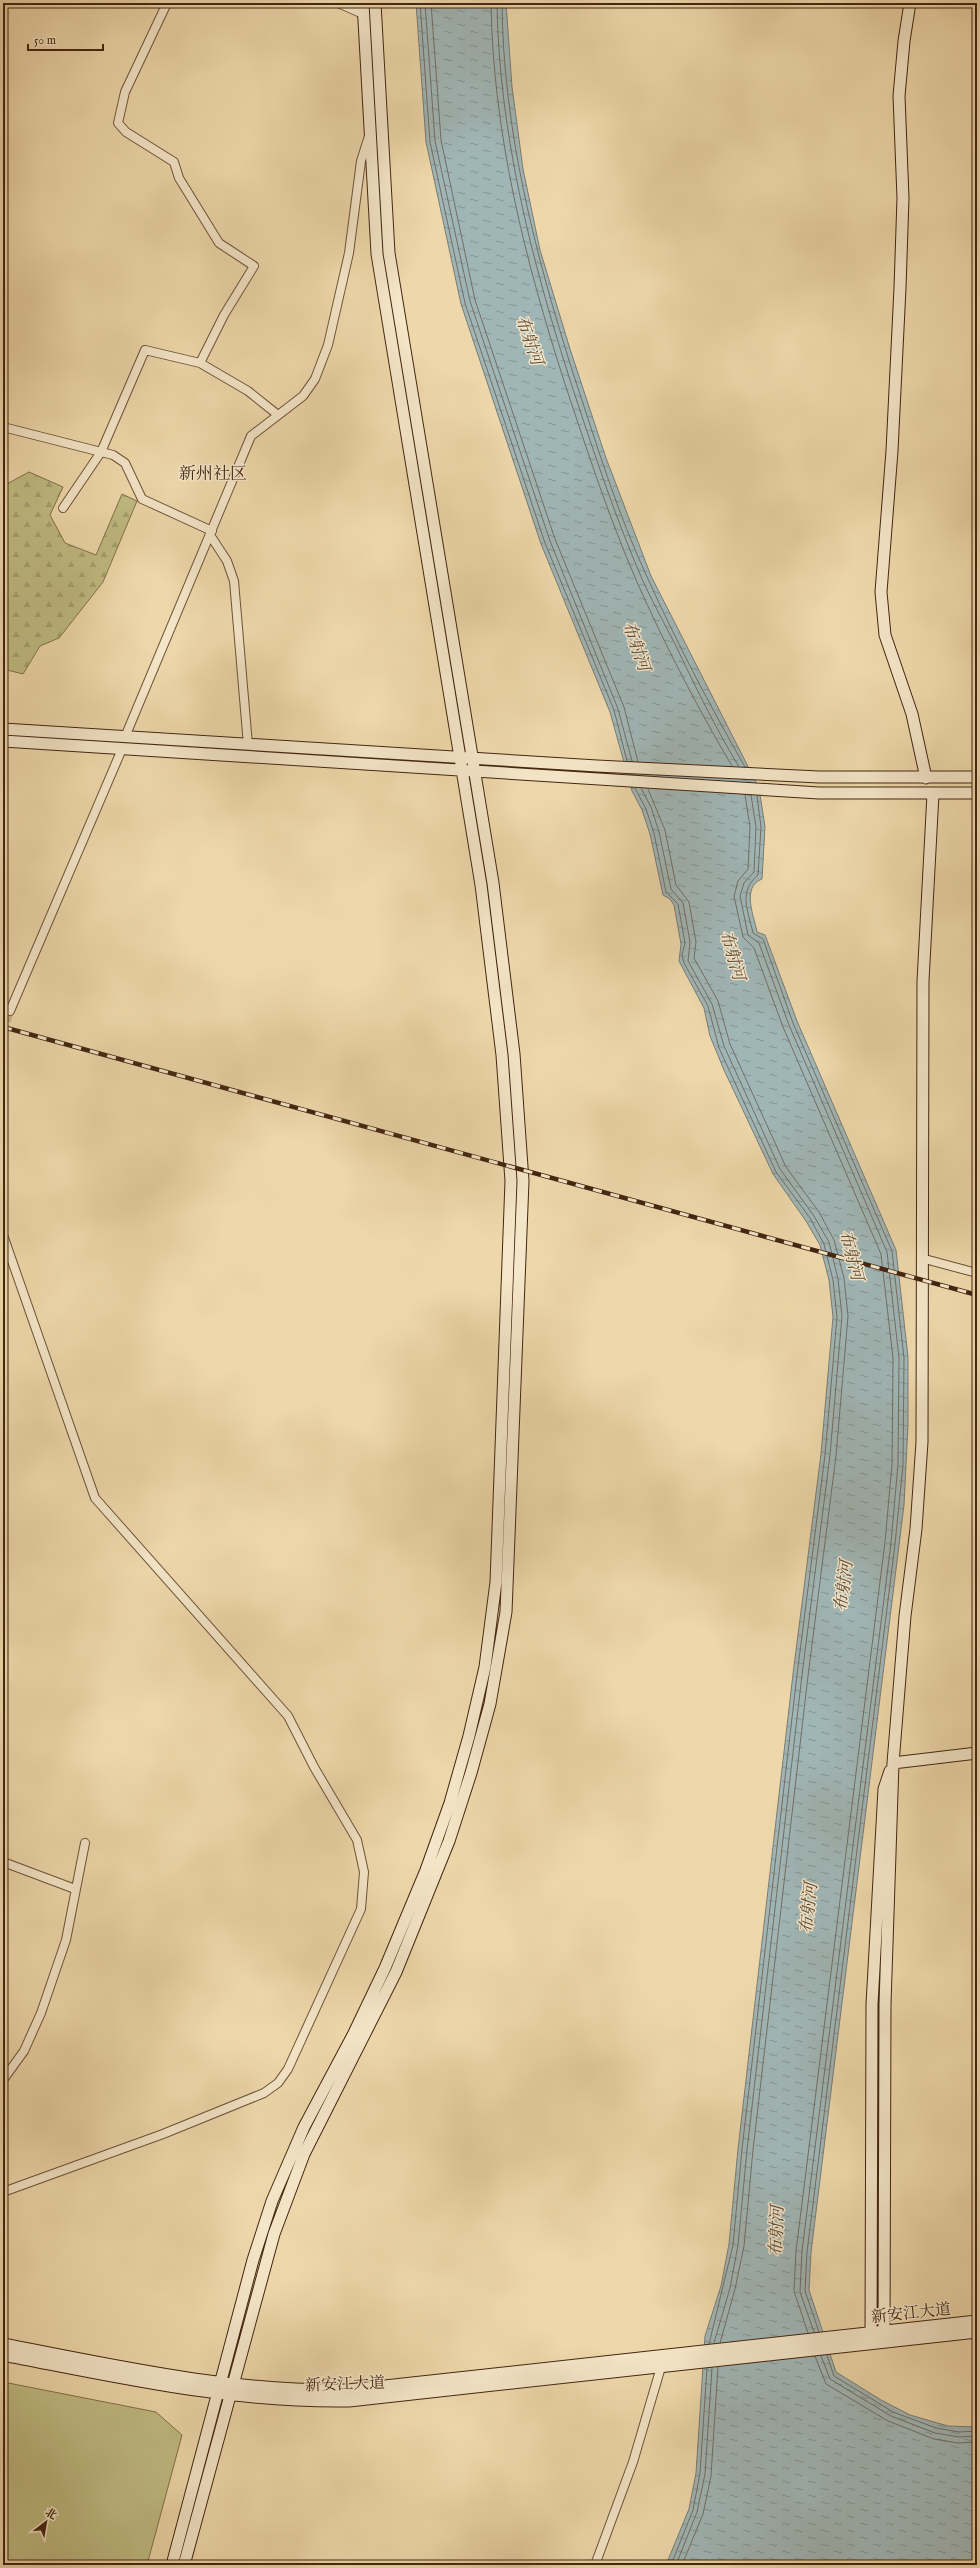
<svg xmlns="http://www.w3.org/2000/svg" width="980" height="2568" viewBox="0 0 980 2568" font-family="'IM FELL English','Noto Serif SC',serif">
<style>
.forest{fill:url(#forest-firs);stroke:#82704a}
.green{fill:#c0bc83;stroke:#82704a}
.water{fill:url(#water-ripples);stroke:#7b7c74}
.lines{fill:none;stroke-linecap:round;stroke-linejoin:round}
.shore{stroke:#726e64;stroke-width:1}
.street-tunnel{stroke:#ccb48c;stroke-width:8;stroke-dasharray:8 4;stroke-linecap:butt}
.street-casing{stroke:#6e5238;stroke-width:10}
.secondary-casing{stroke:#432511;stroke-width:13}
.street{stroke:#f4e6c8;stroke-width:8}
.secondary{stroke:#f4e6c8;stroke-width:11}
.rail-casing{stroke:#432511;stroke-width:4.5}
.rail{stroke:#f4e6c8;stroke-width:3;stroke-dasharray:9;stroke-linecap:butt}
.labels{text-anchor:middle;stroke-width:3;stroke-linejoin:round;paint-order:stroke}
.street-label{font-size:16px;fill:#432511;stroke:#f4e6c8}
.water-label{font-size:17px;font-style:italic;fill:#5a493a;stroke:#f4e6c8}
.neighbourhood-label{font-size:17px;fill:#432511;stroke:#f4e6c8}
</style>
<defs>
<pattern id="forest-firs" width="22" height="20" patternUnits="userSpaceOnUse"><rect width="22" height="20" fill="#c0bc83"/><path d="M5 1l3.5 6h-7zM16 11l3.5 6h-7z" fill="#a6a170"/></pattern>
<pattern id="water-ripples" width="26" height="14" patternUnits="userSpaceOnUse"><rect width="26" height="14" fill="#a0b6b6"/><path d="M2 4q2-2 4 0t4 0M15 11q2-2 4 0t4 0" fill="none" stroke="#849493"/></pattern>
</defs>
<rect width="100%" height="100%" fill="#eed8ab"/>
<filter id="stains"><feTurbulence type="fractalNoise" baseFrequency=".005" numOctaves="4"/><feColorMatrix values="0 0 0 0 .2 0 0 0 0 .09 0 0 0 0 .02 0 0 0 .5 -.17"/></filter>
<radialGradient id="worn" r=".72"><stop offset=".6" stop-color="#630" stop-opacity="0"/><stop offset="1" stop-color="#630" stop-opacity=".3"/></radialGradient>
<path class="forest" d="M 29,472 L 63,487 L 50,515 L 65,543 L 96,555 L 122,494 L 137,501 L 103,582 L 59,638 L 40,646 L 23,674 L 3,669 L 3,486 Z"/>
<path class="green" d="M 3,2382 L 156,2412 L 182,2435 L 147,2565 L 3,2565 Z"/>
<path class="water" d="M 416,3 L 506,3 L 512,87 L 523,169 L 540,250 L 570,349 L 606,458 L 651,576 L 759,788 L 765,827 L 762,879 C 741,887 754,916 757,932 L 765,935 L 797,1021 L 896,1250 L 908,1357 L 908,1425 L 904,1505 L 811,2252 L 809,2290 L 836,2372 L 881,2400 L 910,2415 L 948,2426 L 977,2427 L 977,2565 L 666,2565 L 689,2509 L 696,2473 L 705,2336 L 721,2286 L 729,2244 L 738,2149 L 793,1674 L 821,1454 L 833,1317 L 829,1280 L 820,1245 L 806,1221 L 773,1174 L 724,1070 L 710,1036 L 704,1008 L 679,961 L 681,944 L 674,905 L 670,899 L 663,895 L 650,834 L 642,810 L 632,791 L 610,712 L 541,544 L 461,304 L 426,142 Z"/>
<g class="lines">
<path class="shore" d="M 420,3 L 430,142 L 465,303 L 545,543 L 614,710 L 627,761
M 425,3 L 435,141 L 470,301 L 550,541 L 618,709 L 632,761
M 431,3 L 441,140 L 475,300 L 555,539 L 624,707 L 638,762
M 491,3 C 493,134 525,260 565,384 C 587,450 609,518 637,582 C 665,645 697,707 732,766
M 497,3 C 499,133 531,258 570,380 C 592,447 614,514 642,579 C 652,601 664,623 675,644 C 695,686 715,727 739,767
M 502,3 C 503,130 535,253 573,373 C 596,442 617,513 648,579 C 677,643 710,706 745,767
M 635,788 L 646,809 L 654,833 L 666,892 L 678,904 L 685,943 L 682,955 L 684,963 L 708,1006 L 719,1048 L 776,1172 L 810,1218 L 824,1244 L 833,1280 L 837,1317 L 825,1455 L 797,1675 L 742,2149 L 733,2245 L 709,2344
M 641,788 L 651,807 L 659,832 L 671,889 L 683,903 L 690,942 L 688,961 L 712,1004 L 724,1046 L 780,1169 L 814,1216 L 829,1242 L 838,1279 L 842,1316 L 830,1455 L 802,1675 L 747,2150 L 738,2245 L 730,2288 L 714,2343
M 648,789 L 665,830 L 676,885 L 689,902 L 696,942 L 694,958 L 718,1001 L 730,1044 L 786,1167 L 819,1212 L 834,1240 L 844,1278 L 848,1316 L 836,1456 L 808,1676 L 753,2150 L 744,2246 L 735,2289 L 720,2343
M 745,795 L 750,827 L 748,869 L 738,881 L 734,896 L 743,937 L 754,948 L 783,1027 L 881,1254 L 893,1358 L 892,1464 L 885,1542 L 796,2251 L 794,2291 L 808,2333
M 751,795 L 756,827 L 754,872 L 744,883 L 740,896 L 748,935 L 759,943 L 789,1025 L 887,1252 L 899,1358 L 898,1464 L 891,1543 L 802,2251 L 800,2292 L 814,2332
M 757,796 L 761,827 L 758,875 C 738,892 748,910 753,933 L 763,939 L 793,1023 L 892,1251 L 904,1358 L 903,1465 L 895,1544 L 807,2252 L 805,2291 L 819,2332
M 827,2355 L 834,2376 L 893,2412 L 936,2428 L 959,2432 L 977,2431
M 815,2356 L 826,2384 L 888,2421 L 934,2439 L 958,2443 L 977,2442
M 821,2356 L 830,2379 L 891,2416 L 935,2433 L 959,2437 L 977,2436
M 671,2565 L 693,2510 L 700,2473 L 707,2368
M 676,2565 L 697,2512 L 705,2474 L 712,2368
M 682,2565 L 703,2514 L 711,2476 L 718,2367"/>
<path class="street-tunnel" d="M 3,1033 L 10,1011"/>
<g class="street-casing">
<path id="street" d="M 167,3 L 125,92 L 118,123 L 126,132 L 174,162 L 179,178 L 219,243 L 254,266 L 224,315 L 200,363 L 248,391 L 278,415
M 338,3 L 363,14
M 3,427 L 113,455 L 125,463 L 142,499 L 212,531
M 63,508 L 101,452 L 145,350 L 200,363
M 210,535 L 227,561 L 234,581 L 248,745
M 125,737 L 251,436 L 303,396 L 315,379 L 328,345 L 349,253 L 361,161 L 369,136
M 10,1011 L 122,749
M 3,1235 L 95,1498 L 288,1716 L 314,1767 L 357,1840 L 364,1872 L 361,1909 L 288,2069 L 278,2083 L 264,2093 L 163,2134 L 3,2192
M 921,1258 L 977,1273
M 3,1862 L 75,1889
M 3,2080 L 24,2051 L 41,2013 L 66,1940 L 85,1843
M 595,2565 L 633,2462 L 661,2367"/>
</g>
<g class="secondary-casing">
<path id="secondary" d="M 910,3 L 904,41 L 899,96 L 903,198 L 900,288 L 892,451 L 881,592 L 885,635 L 912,714 L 926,778
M 3,729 L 597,766 L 819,777 L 977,777
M 3,741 L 819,793 L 977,793
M 893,1763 L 977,1753
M 871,2340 L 872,2004 L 884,1789 L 890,1771
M 884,2342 L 885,2004 L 893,1763 L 905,1616 L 916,1529 L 922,1442 L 923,981 L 933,794
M 3,2344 C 117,2366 231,2392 348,2390 L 977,2321
M 3,2355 C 118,2377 231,2403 349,2401 L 977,2332
M 172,2565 L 253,2260 L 272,2201 L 304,2127 L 353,2035 L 385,1968 L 426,1870 L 450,1803 L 469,1736 L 485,1667 L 496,1582 L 511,1181 L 502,1055 L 481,885 L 377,254 L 363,3
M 184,2565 L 274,2234 L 304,2154 L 396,1972 L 449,1841 L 471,1773 L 490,1704 L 506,1612 L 523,1181 L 514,1054 L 493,883 L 389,253 L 375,3"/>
</g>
<use href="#street" class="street"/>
<use href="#secondary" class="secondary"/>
<g class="rail-casing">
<path id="rail" d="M 3,1027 L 977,1295"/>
</g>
<use href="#rail" class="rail"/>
</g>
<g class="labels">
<g class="street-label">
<text transform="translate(911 2312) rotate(-6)" y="6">新安江大道</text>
<text transform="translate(345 2383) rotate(-2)" y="6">新安江大道</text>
</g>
<g class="water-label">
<text transform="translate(530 340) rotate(71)" y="6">布射河</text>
<text transform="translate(637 646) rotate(71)" y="6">布射河</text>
<text transform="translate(733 955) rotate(74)" y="6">布射河</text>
<text transform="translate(852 1255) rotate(76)" y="6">布射河</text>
<text transform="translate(843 1586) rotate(-83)" y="6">布射河</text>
<text transform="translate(808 1908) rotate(-84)" y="6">布射河</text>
<text transform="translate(776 2231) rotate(-88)" y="6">布射河</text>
</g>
<g class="neighbourhood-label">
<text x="213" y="479">新州社区</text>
</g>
</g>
<rect width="980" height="2568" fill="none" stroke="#eed8ab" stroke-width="16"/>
<rect x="4" y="4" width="972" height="2560" fill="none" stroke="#432511" stroke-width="2"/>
<rect x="8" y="8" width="964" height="2552" fill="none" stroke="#432511"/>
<g transform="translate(46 2522) rotate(31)" stroke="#f4e6c8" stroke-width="3" paint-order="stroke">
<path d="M0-3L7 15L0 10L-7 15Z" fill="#432511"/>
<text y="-6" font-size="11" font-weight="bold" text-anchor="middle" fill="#432511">北</text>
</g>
<path d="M28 44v6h75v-6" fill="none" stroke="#432511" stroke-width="2"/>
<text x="34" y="44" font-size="12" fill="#432511" stroke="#f4e6c8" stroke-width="3" paint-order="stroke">50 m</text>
<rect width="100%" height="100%" filter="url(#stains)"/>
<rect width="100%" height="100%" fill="url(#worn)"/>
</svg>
